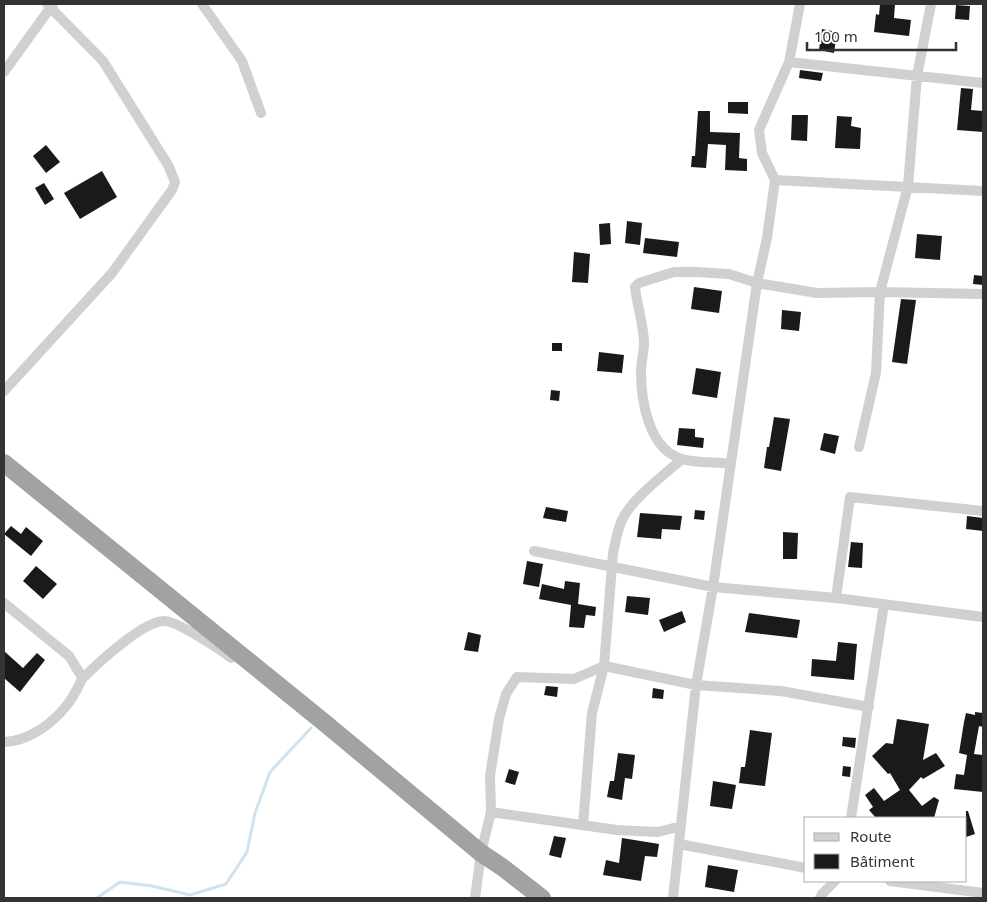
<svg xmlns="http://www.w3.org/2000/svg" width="987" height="902" viewBox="0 0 987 902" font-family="'Noto Sans',sans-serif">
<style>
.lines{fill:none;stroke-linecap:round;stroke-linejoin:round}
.stream{stroke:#cfe2ee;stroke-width:3}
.building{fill:#1a1a1a}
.minor{stroke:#d0d0d0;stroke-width:10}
.trunk{stroke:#a2a2a2;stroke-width:18}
</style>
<rect width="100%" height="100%" fill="#fff"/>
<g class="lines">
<path class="stream" d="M 97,898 L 120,882 L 152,886 L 190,895 L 226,884 L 247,852 L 255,813 L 270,772 L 311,728"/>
</g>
<path class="building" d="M 880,4 L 895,4 L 894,18 L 911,20 L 909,36 L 874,32 L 876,14 L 879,15 Z
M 956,5 L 970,6 L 969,20 L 955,19 Z
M 822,29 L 837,32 L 834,53 L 819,50 Z
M 800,70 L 823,73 L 821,81 L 799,78 Z
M 961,88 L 973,89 L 971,110 L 983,111 L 983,132 L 957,130 Z
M 728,102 L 748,102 L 748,114 L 728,113 Z
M 698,111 L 710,111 L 710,132 L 740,133 L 739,158 L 747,159 L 747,171 L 725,170 L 726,145 L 708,144 L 706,168 L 691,167 L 692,156 L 695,156 Z
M 792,115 L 808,115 L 807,141 L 791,140 Z
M 837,116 L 852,117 L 851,126 L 861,128 L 860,149 L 835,148 Z
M 46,145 L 60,162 L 46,173 L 33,156 Z
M 102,171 L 117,197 L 80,219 L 64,193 Z
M 44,183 L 54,199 L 45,205 L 35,188 Z
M 627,221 L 642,223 L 640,245 L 625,243 Z
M 610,223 L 611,244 L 600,245 L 599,224 Z
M 917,234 L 942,236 L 940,260 L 915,258 Z
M 645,238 L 679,242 L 677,257 L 643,253 Z
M 574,252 L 590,254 L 588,283 L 572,282 Z
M 974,275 L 983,276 L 983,285 L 973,284 Z
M 694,287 L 722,291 L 719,313 L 691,309 Z
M 901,299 L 916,300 L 907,364 L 892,362 Z
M 782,310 L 801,312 L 799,331 L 781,329 Z
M 552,343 L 562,343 L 562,351 L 552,351 Z
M 599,352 L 624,355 L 622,373 L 597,371 Z
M 696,368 L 721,372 L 717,398 L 692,394 Z
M 551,390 L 560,391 L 559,401 L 550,400 Z
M 774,417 L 790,419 L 781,471 L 764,468 L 767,447 L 769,447 Z
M 679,428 L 695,429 L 695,437 L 704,438 L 703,448 L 677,445 Z
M 824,433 L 839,436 L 835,454 L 820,450 Z
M 546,507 L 568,511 L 566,522 L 543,518 Z
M 695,510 L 705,511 L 704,520 L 694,519 Z
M 640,513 L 682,516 L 680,530 L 662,529 L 661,539 L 637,537 Z
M 967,516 L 983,518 L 983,531 L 966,529 Z
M 11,526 L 21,534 L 26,527 L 43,541 L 31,556 L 4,534 Z
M 783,532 L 798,533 L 797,559 L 783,559 Z
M 851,542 L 863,543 L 862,568 L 848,567 Z
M 527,561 L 543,564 L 539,587 L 523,584 Z
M 36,566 L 57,584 L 43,599 L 23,581 Z
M 565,581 L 580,583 L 578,604 L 596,607 L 595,616 L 586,615 L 584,628 L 569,627 L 571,605 L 539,599 L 542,584 L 564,589 Z
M 627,596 L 650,598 L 648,615 L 625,612 Z
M 682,611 L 686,622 L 664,632 L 659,620 Z
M 749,613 L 800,620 L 797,638 L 745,632 Z
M 468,632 L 481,635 L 478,652 L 464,650 Z
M 838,642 L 857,644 L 854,680 L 811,676 L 812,659 L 836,661 Z
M 4,651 L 23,668 L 37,653 L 45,660 L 20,692 L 4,678 Z
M 546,686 L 558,687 L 557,697 L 544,695 Z
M 653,688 L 664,690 L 663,699 L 652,698 Z
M 975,712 L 983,713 L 983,727 L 979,726 L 974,754 L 983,755 L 983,792 L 954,789 L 956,774 L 964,775 L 967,755 L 959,753 L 964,722 L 966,713 L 975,715 Z
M 897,719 L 929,724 L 923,760 L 936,753 L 945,766 L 923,779 L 921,777 L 909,790 L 922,806 L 934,797 L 939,800 L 934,818 L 876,818 L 869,810 L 873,807 L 865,795 L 874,788 L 884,801 L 900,790 L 890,773 L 888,774 L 872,756 L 886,743 L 893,744 Z
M 750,730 L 772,733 L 765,786 L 739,783 L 741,767 L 745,767 Z
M 843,737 L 856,738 L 855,748 L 842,746 Z
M 618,753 L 635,755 L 632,779 L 625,778 L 622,800 L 607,797 L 610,781 L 614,781 Z
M 843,766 L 851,767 L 850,777 L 842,776 Z
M 509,769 L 519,772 L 515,785 L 505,782 Z
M 713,781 L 736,785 L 732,809 L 710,806 Z
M 966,811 L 968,811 L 975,834 L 966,837 Z
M 554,836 L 566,838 L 561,858 L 549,855 Z
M 622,838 L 659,844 L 657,857 L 645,856 L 641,881 L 603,875 L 606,860 L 619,863 Z
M 708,865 L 738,870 L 734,892 L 705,887 Z"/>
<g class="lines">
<path class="minor" d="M 202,4 L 242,61 L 261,113
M 789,62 L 983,83
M 4,72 L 53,4
M 775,180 L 983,191
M 4,391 L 112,273 L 172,190 L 175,182 L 168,165 L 103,61 L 47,4
M 859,447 L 876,373 L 880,292 L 908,186 L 917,76 L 931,4
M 731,464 C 718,462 694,463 682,459 C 648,449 641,400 641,371 C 641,362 644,353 644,344 C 644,325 637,306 635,287 L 639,283 L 674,272 L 696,272 L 729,274 L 757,283 L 817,293 L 880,292 L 983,294
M 534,551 L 713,587 L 836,598 L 983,617
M 836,598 L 850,497 L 983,511
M 4,603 L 69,656 L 82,677 L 81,681 C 77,689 73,698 67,705 C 52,724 29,741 4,742
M 82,679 C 97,664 143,621 164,621 C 177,621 220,649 231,658
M 491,812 L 617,830 L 658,832 L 681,826
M 851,818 L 884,604
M 583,825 L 592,713 L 604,666 L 613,553 C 616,541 617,529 623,518 C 633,498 664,475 682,459
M 679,844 L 806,868
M 890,881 L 983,893
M 475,898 L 481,853 L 491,812 L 490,776 L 499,719 L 506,694 L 517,677 L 574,679 L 604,666 L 696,685 L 781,691 L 869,707
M 673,898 L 696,685 L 713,587 L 757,283 L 767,238 L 775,180 L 762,153 L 759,130 L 789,62 L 800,4
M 820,898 L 822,894 L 835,881"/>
<path class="trunk" d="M 4,463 L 326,724 L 481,853 L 502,867 L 542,898"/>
</g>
<rect width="987" height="902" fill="none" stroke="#333333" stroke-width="10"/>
<rect x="804" y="817" width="162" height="65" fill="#ffffff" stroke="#adadad"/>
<rect x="814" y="833" width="25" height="8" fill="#d0d0d0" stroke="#adadad"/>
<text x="850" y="842" font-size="15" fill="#333333">Route</text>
<rect x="814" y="854" width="25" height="15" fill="#1a1a1a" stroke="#adadad"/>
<text x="850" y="867" font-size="15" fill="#333333">Bâtiment</text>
<path d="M807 42v8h149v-8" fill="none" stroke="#333333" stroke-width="2.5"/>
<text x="814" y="42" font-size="15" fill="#333333" stroke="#ffffff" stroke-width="4" paint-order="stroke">100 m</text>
</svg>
